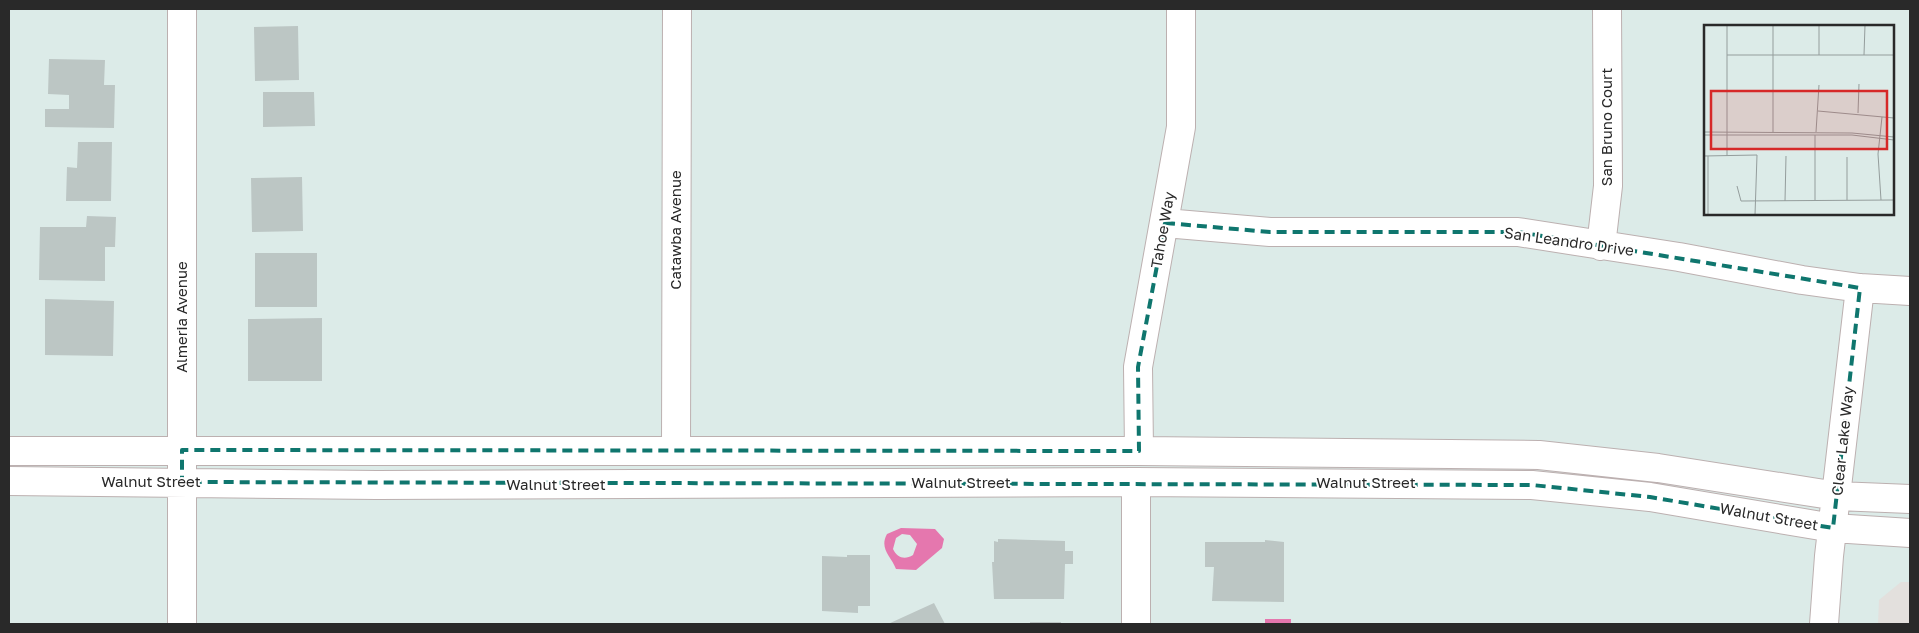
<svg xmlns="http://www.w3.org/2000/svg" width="1919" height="633" viewBox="0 0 1919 633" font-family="'Golos Text',sans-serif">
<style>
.industrial{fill:#e3e0dd}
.water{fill:#e577ae;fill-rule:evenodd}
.building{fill:#bcc6c4}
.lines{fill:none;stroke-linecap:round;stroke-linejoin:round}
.minor-casing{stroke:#bcb0b0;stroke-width:30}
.minor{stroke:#fff;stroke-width:28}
.marked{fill:none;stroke:#0f766e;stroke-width:4;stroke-dasharray:10 6;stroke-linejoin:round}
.labels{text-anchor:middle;stroke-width:4;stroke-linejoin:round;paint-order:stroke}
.street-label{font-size:15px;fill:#292929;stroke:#fff}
.inset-road{fill:none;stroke:#949d9c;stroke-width:1}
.view{fill:#d62828;fill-opacity:0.15;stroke:#d62828;stroke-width:2.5}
.inset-edge{fill:none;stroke:#292929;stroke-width:2.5}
</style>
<rect width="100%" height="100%" fill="#dcebe8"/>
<path class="industrial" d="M 1901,582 L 1910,582 L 1910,624 L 1878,624 L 1879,600 Z"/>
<path class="water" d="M 901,528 L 935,529 L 944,539 L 942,548 L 916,570 L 896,569 C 891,556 879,549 887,534 ZM 902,534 L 910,535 L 917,544 L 913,555 C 905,560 897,558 893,549 L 896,538 Z
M 1265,619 L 1291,619 L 1291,624 L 1265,624 Z"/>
<path class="building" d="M 298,26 L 299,80 L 255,81 L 254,27 Z
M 49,59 L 105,60 L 104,85 L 115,85 L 114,128 L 45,127 L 45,109 L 69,109 L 69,95 L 48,94 Z
M 263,92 L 314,92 L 315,126 L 263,127 Z
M 78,142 L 112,142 L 111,201 L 66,201 L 67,167 L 77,168 Z
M 302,177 L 303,231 L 252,232 L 251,178 Z
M 87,216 L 116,217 L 115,247 L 105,247 L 105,281 L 39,280 L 40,227 L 86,227 Z
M 255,253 L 317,253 L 317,307 L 255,307 Z
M 45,299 L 114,301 L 113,356 L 45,355 Z
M 322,318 L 322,381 L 248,381 L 248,319 Z
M 998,539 L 1065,541 L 1065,551 L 1073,551 L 1073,564 L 1065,564 L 1064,599 L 994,599 L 992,562 L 994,562 L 994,541 L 998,542 Z
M 1265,540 L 1284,542 L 1284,602 L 1212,601 L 1214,567 L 1205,567 L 1205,542 L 1265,542 Z
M 847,555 L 870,555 L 870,606 L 858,606 L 858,613 L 822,611 L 822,556 L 847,557 Z
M 934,603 L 945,624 L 888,624 Z
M 1030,622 L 1061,622 L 1061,624 L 1030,624 Z"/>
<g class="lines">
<g class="minor-casing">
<path id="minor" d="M 1165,223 L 1270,232 L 1518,232 L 1679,257 L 1802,280 L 1860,288 L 1910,291
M 1601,246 L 1608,186 L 1607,9
M 9,451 L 1139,451 L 1539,455 L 1658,468 L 1837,496 L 1910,499
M 676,451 L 677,9
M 1139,451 L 1138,367 L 1181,127 L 1181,9
M 9,481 L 377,485 L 1136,482 L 1532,485 L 1650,497 L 1833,528 L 1910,533
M 182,624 L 182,9
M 1136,624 L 1136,482
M 1824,624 L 1829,556 L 1860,288"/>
</g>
<use href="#minor" class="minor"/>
</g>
<path class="marked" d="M 1165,223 L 1270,232 L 1518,232 L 1860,288 L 1833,528 L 1650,497 L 1532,485 L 182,482 L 182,450 L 1139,451 L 1138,367 Z"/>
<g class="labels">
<g class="street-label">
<text transform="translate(1607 127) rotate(-90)" y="5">San Bruno Court</text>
<text transform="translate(676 230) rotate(-90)" y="5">Catawba Avenue</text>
<text transform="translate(1163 230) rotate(-80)" y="5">Tahoe Way</text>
<text transform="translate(1569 242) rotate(8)" y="5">San Leandro Drive</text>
<text transform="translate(182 317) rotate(-90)" y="5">Almeria Avenue</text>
<text transform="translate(1843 441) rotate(-84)" y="5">Clear Lake Way</text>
<text x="151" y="487">Walnut Street</text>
<text x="961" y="488">Walnut Street</text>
<text x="1366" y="488">Walnut Street</text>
<text x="556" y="490">Walnut Street</text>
<text transform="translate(1769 517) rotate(10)" y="5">Walnut Street</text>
</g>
</g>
<g transform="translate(1704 25)">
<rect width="190" height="190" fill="#dcebe8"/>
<path class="inset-road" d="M 115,0 L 115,30M 23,30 L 190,30M 160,30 L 161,0M 114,86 L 190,93M 154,88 L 155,59M 0,107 L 148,108 L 190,112M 69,107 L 69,0M 112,107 L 115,60M 0,110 L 148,110 L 190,115M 0,131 L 53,130 L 51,190M 4,131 L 4,190M 23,131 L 23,0M 33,161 L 37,176 L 190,175M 111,175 L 111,110M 143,175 L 143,132M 177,175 L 174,129 L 178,92M 81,176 L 82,131"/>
<path class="view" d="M 7,66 L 183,66 L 183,124 L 7,124 Z"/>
<rect width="190" height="190" class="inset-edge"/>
</g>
<rect width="1919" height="633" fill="none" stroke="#292929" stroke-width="20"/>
</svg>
